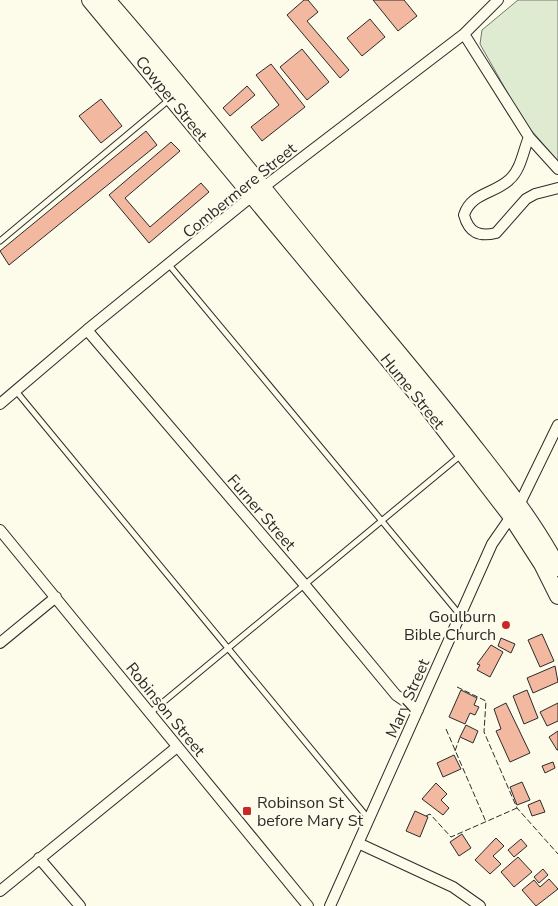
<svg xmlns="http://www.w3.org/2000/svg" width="558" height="906" viewBox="0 0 558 906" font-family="'Nunito Sans',sans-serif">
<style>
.green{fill:#deebd1;stroke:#74746e}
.building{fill:#f2b8a0;stroke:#2b2b2b}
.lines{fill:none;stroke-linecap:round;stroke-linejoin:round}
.lane-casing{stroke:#2b2b2b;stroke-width:7}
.street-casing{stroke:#2b2b2b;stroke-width:12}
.primary-casing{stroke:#2b2b2b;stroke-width:18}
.lane{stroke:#fdfbea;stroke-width:5}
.street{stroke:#fdfbea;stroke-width:10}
.primary{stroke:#fdfbea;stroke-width:16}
.fence{stroke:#2b2b2b;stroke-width:1;stroke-dasharray:6 2.5;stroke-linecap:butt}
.poi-dot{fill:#c62828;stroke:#fdfbea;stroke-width:2}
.labels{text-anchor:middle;stroke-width:4;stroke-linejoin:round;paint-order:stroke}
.street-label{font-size:16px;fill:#2b2b2b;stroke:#fdfbea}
.poi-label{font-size:16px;fill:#2b2b2b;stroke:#fdfbea;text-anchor:end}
</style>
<rect width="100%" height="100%" fill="#fdfbea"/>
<path class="green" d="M 518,0 L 558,0 L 558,161 L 524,122 L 480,44 L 482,30 Z"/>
<path class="building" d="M 304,0 L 308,0 L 318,12 L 307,21 L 349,70 L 340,78 L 287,15 Z
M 373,0 L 404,0 L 417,16 L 398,31 Z
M 370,19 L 385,37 L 362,56 L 347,38 Z
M 302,49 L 329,82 L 307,100 L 280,67 Z
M 271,64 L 305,107 L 262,141 L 251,127 L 279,105 L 256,75 Z
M 247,86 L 255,95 L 230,116 L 223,108 Z
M 101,99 L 122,126 L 101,143 L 79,116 Z
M 146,131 L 157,145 L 9,265 L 0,251 Z
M 171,142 L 180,151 L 125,198 L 150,227 L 201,183 L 209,192 L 149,243 L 109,195 Z
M 542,634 L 554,661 L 540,667 L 528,640 Z
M 501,638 L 515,644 L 511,653 L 498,646 Z
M 491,645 L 503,652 L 490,677 L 477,670 L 480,665 L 477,664 Z
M 555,666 L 558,682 L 533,693 L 527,678 Z
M 461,690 L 477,698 L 474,705 L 479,707 L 475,715 L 470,713 L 465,724 L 449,717 Z
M 527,690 L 538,718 L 524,724 L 513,696 Z
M 506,703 L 530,753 L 510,762 L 496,731 L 501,729 L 494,709 Z
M 558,703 L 558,721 L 547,726 L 540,712 Z
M 466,725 L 478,731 L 473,743 L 460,737 Z
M 558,731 L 558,750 L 557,750 L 549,737 Z
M 454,755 L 461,769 L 443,777 L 437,763 Z
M 553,762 L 555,768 L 545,773 L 542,766 Z
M 522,782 L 530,800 L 517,805 L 510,787 Z
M 436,783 L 447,794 L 441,800 L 449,808 L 443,815 L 422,799 Z
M 540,800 L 545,812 L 532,816 L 528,805 Z
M 415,811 L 428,817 L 420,837 L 406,831 Z
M 462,834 L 471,848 L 459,856 L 450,842 Z
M 496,838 L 504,846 L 493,856 L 501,864 L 490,874 L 475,860 Z
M 521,839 L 527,846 L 514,857 L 508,850 Z
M 518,857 L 532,872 L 514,887 L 501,872 Z
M 543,869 L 548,875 L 539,883 L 534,877 Z
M 549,879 L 558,889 L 536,906 L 522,890 L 534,880 L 540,887 Z"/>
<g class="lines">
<g class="lane-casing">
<path id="lane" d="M 0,241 L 170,99
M 170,266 L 460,615
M 16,391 L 368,818
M 150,713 L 461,455"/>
</g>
<g class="street-casing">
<path id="street" d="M 464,34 L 529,137 L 558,169
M 529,137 C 523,151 521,170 509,180 C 494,194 471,193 464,215 C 469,233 479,237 496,233 L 526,199 L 535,194 L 558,188
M 87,330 L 304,584 L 396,695 L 418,710
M 0,404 L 87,330 L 252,196 L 464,34 L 498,0
M 0,530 L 308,906
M 0,643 L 56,597
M 358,843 L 453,887 L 480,906
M 39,858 L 80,906
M 0,891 L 177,747
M 330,906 L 492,544 L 519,505 L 558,425"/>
</g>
<g class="primary-casing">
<path id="primary" d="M 90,0 L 425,404 L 511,516 L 542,564 L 558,596
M 107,0 C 193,98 272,201 355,301 C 397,351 439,401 479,453 C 508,490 536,526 558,568"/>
</g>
<use href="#lane" class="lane"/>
<use href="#street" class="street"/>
<use href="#primary" class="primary"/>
<path class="fence" d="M 457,687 L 486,701 L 484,732 L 517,808 L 558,854
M 446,729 L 486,822
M 455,751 L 460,737
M 426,816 L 430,814 L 451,837 L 517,808"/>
</g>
<g class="poi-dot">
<circle cx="506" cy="625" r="5"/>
<rect x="242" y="806" width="10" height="10" rx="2.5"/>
</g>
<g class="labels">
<g class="street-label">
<text transform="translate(172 98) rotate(51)" y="6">Cowper Street</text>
<text transform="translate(239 190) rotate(-39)" y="6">Combermere Street</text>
<text transform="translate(413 391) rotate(51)" y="6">Hume Street</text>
<text transform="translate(262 512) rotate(49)" y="6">Furner Street</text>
<text transform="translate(407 698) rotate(-66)" y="6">Mary Street</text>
<text transform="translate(166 709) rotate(51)" y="6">Robinson Street</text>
</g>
<g class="poi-label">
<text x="496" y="622">Goulburn<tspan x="496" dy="18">Bible Church</tspan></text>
<text x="257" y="808" text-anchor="start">Robinson St<tspan x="257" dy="18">before Mary St</tspan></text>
</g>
</g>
</svg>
